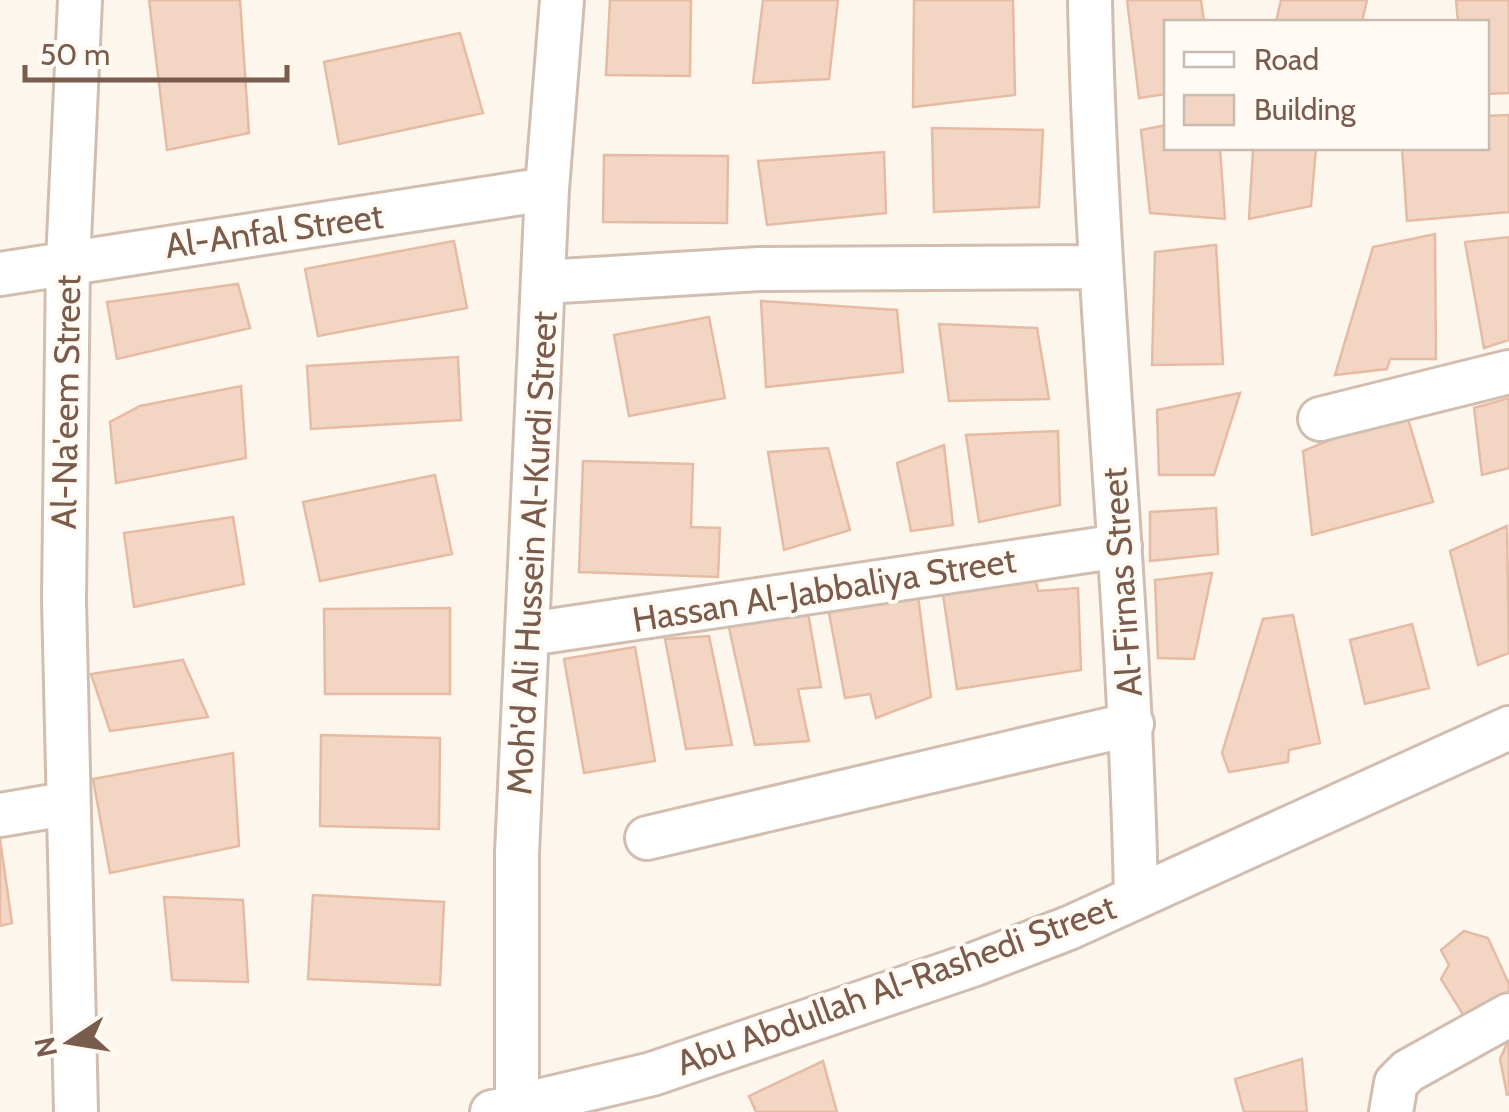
<svg xmlns="http://www.w3.org/2000/svg" width="1509" height="1112" viewBox="0 0 1509 1112" font-family="Cabin,sans-serif">
<style>
.building{fill:#f3d5c3;stroke:#e6bba3;stroke-width:2.5}
.lines{fill:none;stroke-linecap:round;stroke-linejoin:round}
.street-casing{stroke:#d1beb0;stroke-width:48}
.street{stroke:#fff;stroke-width:42}
.labels{text-anchor:middle;stroke-width:8;stroke-linejoin:round;paint-order:stroke}
.street-label{font-size:35px;fill:#7a5c4d;stroke:#fffaf3}
</style>
<rect width="100%" height="100%" fill="#fdf6ec"/>
<path class="building" d="M 149,0 L 240,0 L 249,133 L 167,150 Z
M 610,0 L 691,0 L 690,76 L 606,75 Z
M 763,0 L 838,0 L 829,79 L 753,83 Z
M 914,0 L 1013,0 L 1015,95 L 913,107 Z
M 1127,0 L 1201,0 L 1204,22 L 1166,22 L 1166,94 L 1139,98 Z
M 1281,0 L 1367,0 L 1362,22 L 1276,22 Z
M 1456,0 L 1509,0 L 1509,93 L 1486,94 L 1486,22 L 1458,22 Z
M 460,33 L 483,113 L 339,144 L 324,62 Z
M 1509,115 L 1509,212 L 1407,221 L 1402,148 L 1486,148 L 1486,116 Z
M 1166,125 L 1166,148 L 1220,148 L 1225,219 L 1150,213 L 1141,130 Z
M 932,128 L 1043,130 L 1039,207 L 934,212 Z
M 1316,148 L 1311,206 L 1249,219 L 1253,150 Z
M 884,152 L 886,213 L 767,225 L 758,161 Z
M 604,155 L 728,156 L 727,223 L 603,222 Z
M 1435,234 L 1436,359 L 1390,359 L 1387,369 L 1335,375 L 1373,247 Z
M 1509,237 L 1509,340 L 1484,348 L 1465,242 Z
M 454,241 L 467,308 L 318,336 L 305,269 Z
M 1216,245 L 1223,364 L 1152,365 L 1155,252 Z
M 238,284 L 250,328 L 117,359 L 107,302 Z
M 761,301 L 897,310 L 903,372 L 766,387 Z
M 709,317 L 725,398 L 629,416 L 614,335 Z
M 939,324 L 1037,328 L 1049,399 L 949,401 Z
M 458,357 L 461,420 L 311,429 L 307,366 Z
M 241,386 L 246,458 L 116,483 L 110,422 L 140,406 Z
M 1240,393 L 1214,475 L 1159,475 L 1157,410 Z
M 1509,398 L 1509,468 L 1482,475 L 1474,408 Z
M 1405,409 L 1433,502 L 1312,535 L 1303,451 Z
M 1058,431 L 1060,505 L 979,522 L 966,435 Z
M 944,445 L 953,525 L 911,531 L 897,463 Z
M 828,448 L 850,530 L 784,550 L 768,452 Z
M 583,461 L 693,464 L 691,527 L 720,528 L 718,577 L 579,572 Z
M 435,475 L 452,554 L 320,581 L 303,502 Z
M 1216,508 L 1218,554 L 1150,561 L 1150,512 Z
M 233,517 L 244,584 L 134,607 L 124,533 Z
M 1507,526 L 1509,653 L 1478,665 L 1450,551 Z
M 1034,573 L 1038,591 L 1078,588 L 1081,670 L 957,689 L 942,588 Z
M 1212,573 L 1194,659 L 1158,658 L 1155,580 Z
M 917,588 L 931,697 L 876,718 L 870,694 L 845,698 L 829,613 Z
M 450,608 L 450,694 L 325,694 L 324,609 Z
M 808,613 L 821,687 L 798,689 L 809,741 L 755,745 L 727,619 Z
M 1293,615 L 1320,743 L 1289,750 L 1288,762 L 1229,772 L 1222,753 L 1263,619 Z
M 1412,624 L 1429,688 L 1365,704 L 1350,640 Z
M 709,636 L 732,745 L 686,749 L 665,639 Z
M 635,647 L 655,761 L 584,773 L 564,659 Z
M 183,660 L 208,717 L 110,731 L 91,674 Z
M 321,735 L 440,738 L 439,829 L 320,826 Z
M 233,753 L 239,846 L 110,873 L 93,779 Z
M 0,839 L 12,923 L 0,926 Z
M 313,895 L 444,902 L 440,985 L 308,979 Z
M 164,897 L 243,900 L 248,982 L 172,980 Z
M 1464,931 L 1488,938 L 1509,984 L 1509,993 L 1469,1024 L 1441,979 L 1449,965 L 1441,950 Z
M 1509,1039 L 1509,1094 L 1507,1095 L 1500,1059 Z
M 1302,1059 L 1307,1112 L 1244,1112 L 1235,1079 Z
M 823,1061 L 837,1112 L 756,1112 L 749,1096 Z"/>
<g class="lines">
<g class="street-casing">
<path id="street" d="M 1090,0 C 1096,300 1130,597 1136,897
M 0,274 L 547,189
M 544,282 L 759,269 L 1099,267
M 1320,419 L 1509,372
M 529,634 L 1120,546
M 0,815 L 65,804
M 647,838 L 1132,724
M 517,1107 L 517,853 L 547,189 L 562,0
M 76,1112 L 64,600 L 68,262 L 80,0
M 492,1112 L 652,1074 L 975,964 L 1069,928 L 1509,728
M 1391,1112 L 1396,1083 L 1408,1071 L 1509,1015"/>
</g>
<use href="#street" class="street"/>
</g>
<g class="labels">
<g class="street-label">
<text transform="translate(274 231) rotate(-8)" y="12">Al-Anfal Street</text>
<text transform="translate(66 402) rotate(-89)" y="12">Al-Na'eem Street</text>
<text transform="translate(532 553) rotate(-87)" y="12">Moh'd Ali Hussein Al-Kurdi Street</text>
<text transform="translate(1122 582) rotate(-94)" y="12">Al-Firnas Street</text>
<text transform="translate(824 590) rotate(-9)" y="12">Hassan Al-Jabbaliya Street</text>
<text transform="translate(896 985) rotate(-20)" y="12">Abu Abdullah Al-Rashedi Street</text>
</g>
</g>
<rect x="1164" y="20" width="325" height="130" fill="#fffaf3" stroke="#cabbb1" stroke-width="2.5"/>
<rect x="1184" y="52" width="50" height="15" fill="#ffffff" stroke="#cabbb1" stroke-width="2.5"/>
<text x="1254" y="70" font-size="30" fill="#7a5c4d">Road</text>
<rect x="1184" y="95" width="50" height="30" fill="#f3d5c3" stroke="#cabbb1" stroke-width="2.5"/>
<text x="1254" y="120" font-size="30" fill="#7a5c4d">Building</text>
<g transform="translate(70 1042) rotate(258)" stroke="#fffaf3" stroke-width="8" paint-order="stroke">
<path d="M0-8L18 38L0 25L-18 38Z" fill="#7a5c4d"/>
<text y="-15" font-size="28" font-weight="bold" text-anchor="middle" fill="#7a5c4d">N</text>
</g>
<path d="M25 65v15h262v-15" fill="none" stroke="#7a5c4d" stroke-width="5"/>
<text x="40" y="65" font-size="30" fill="#7a5c4d" stroke="#fffaf3" stroke-width="8" paint-order="stroke">50 m</text>
</svg>
